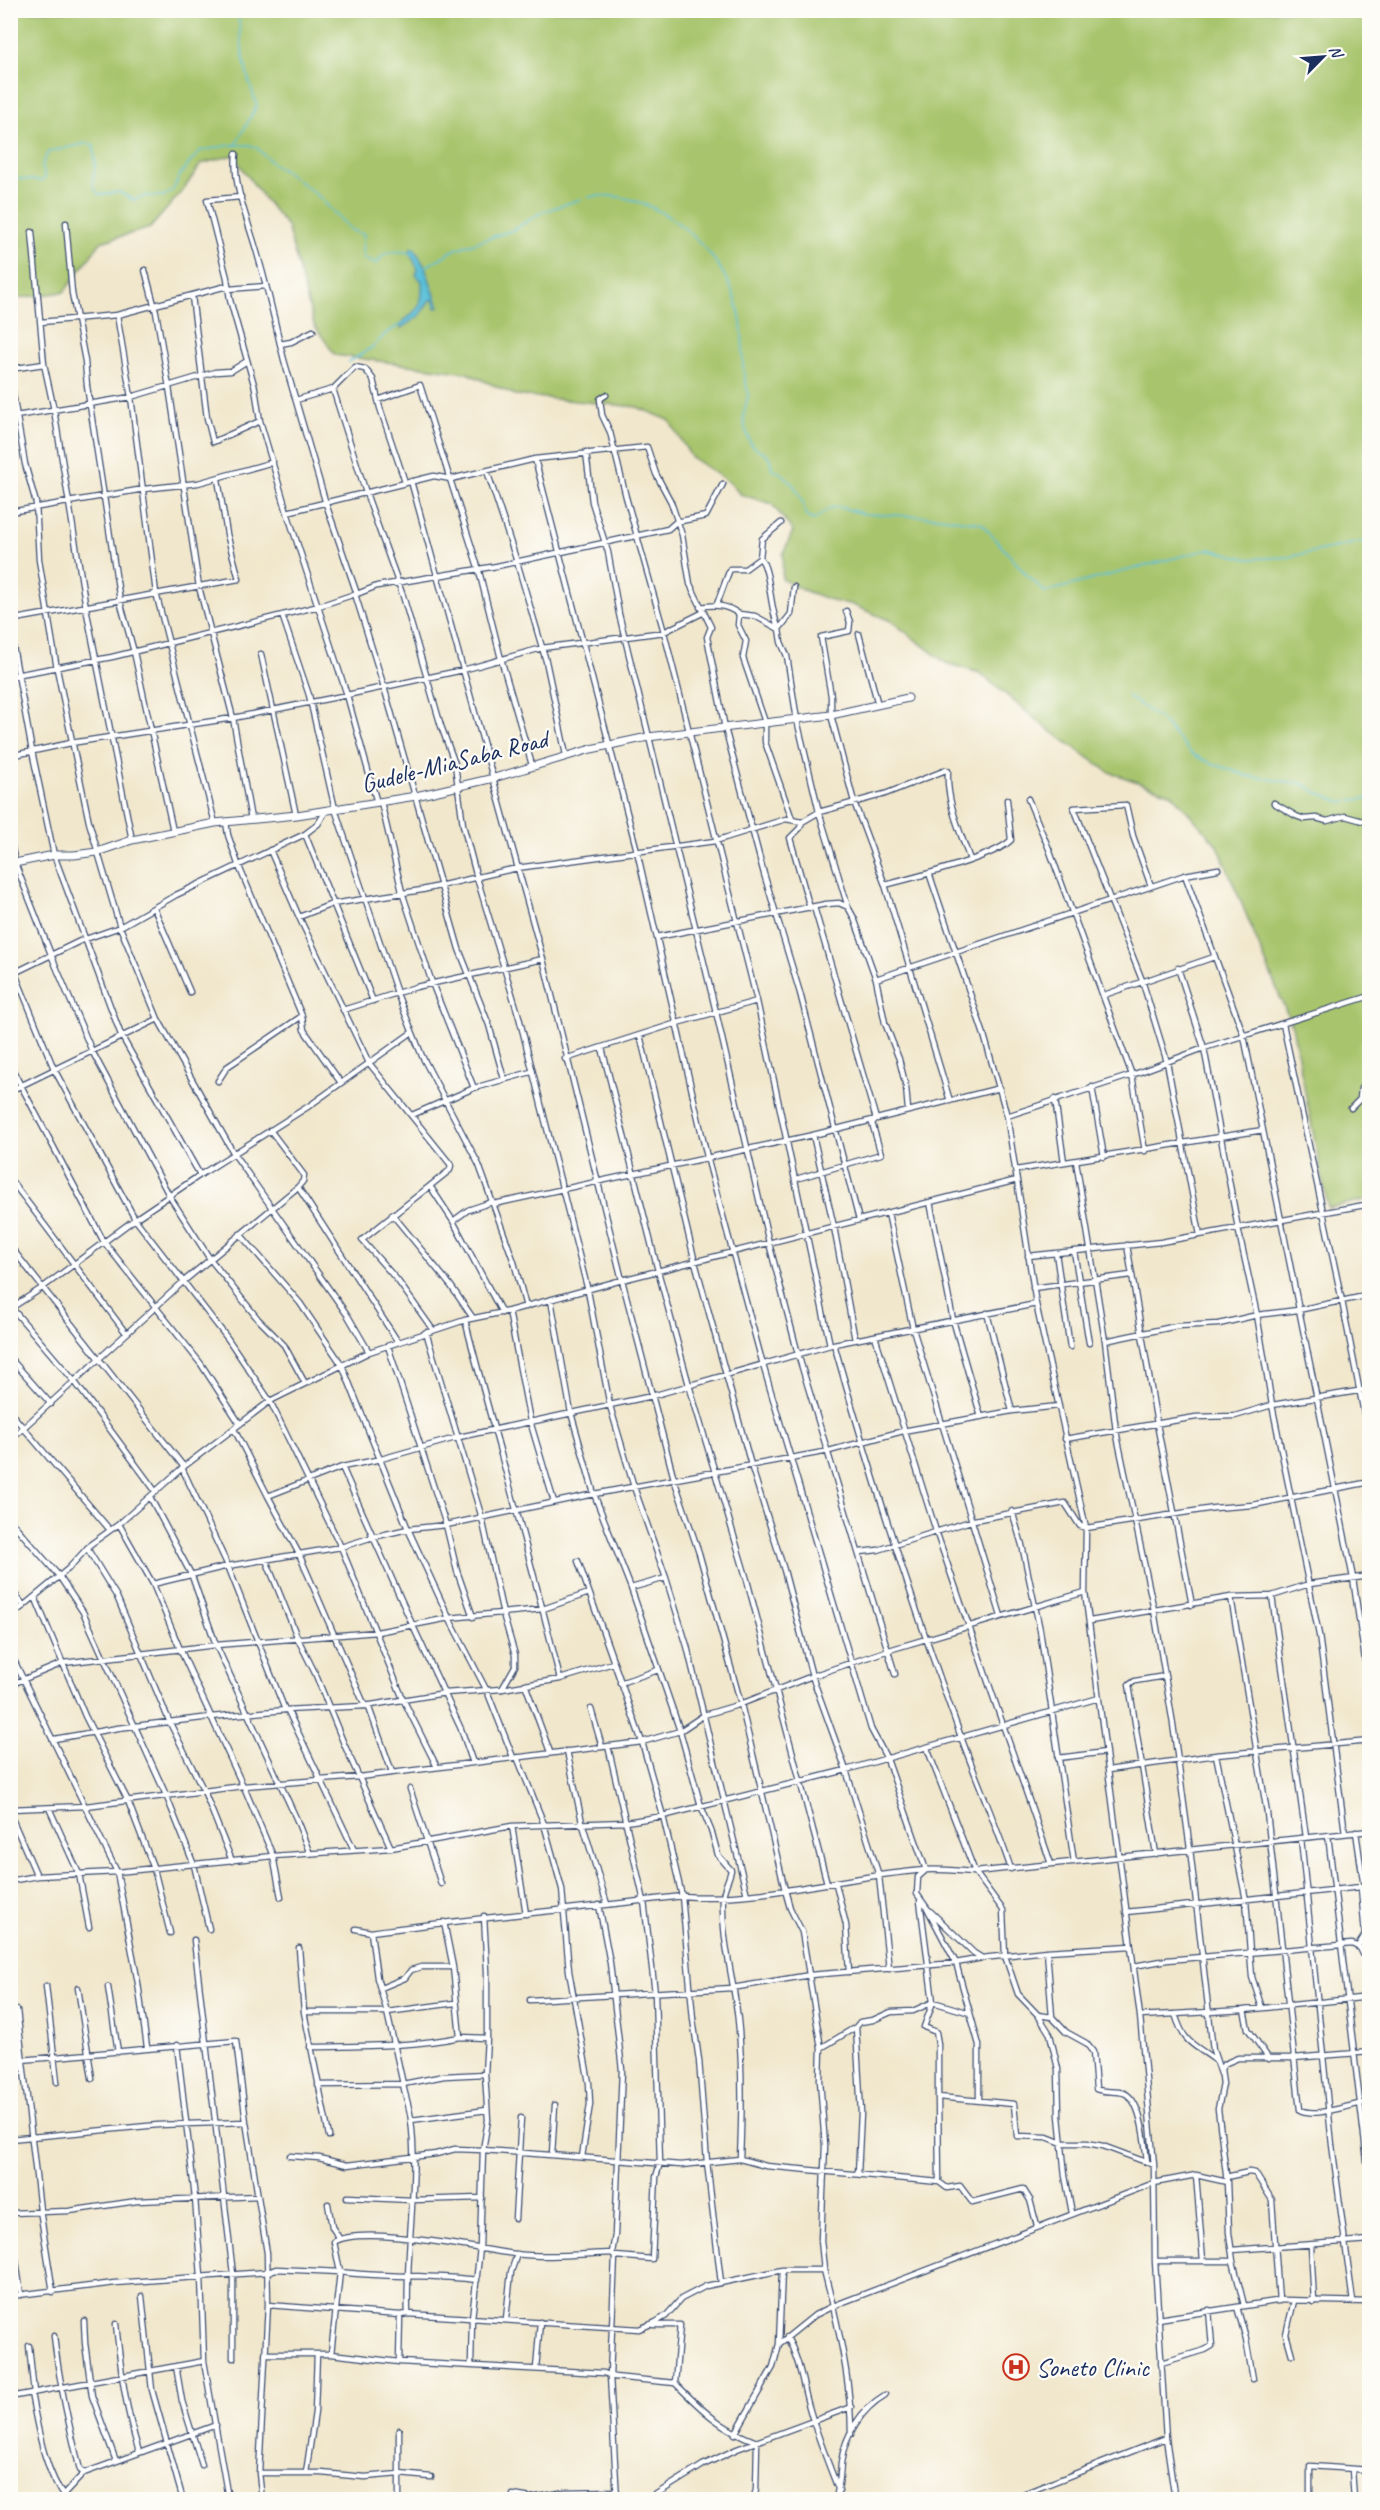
<svg xmlns="http://www.w3.org/2000/svg" width="1380" height="2510" viewBox="0 0 1380 2510" font-family="Caveat,sans-serif">
<style>
.green{fill:#a8c56d;stroke:#627a66;stroke-width:1.5}
.water{fill:#5ac0d8;stroke:#3a789b;stroke-width:1.5}
.lines{fill:none;stroke-linecap:round;stroke-linejoin:round}
.stream{stroke:#5ac0d8;stroke-width:1.5}
.street-casing{stroke:#3b4b6e;stroke-width:7}
.secondary-casing{stroke:#3b4b6e;stroke-width:9}
.street{stroke:#fff;stroke-width:4.5}
.secondary{stroke:#fff;stroke-width:7}
.labels{text-anchor:middle;stroke-width:4.5;stroke-linejoin:round;paint-order:stroke}
.street-label{font-size:26px;fill:#1b2f5e;stroke:#fdfcf7}
.poi-label{font-size:26px;fill:#1b2f5e;stroke:#fdfcf7;text-anchor:start}
</style>
<rect width="100%" height="100%" fill="#fdfcf7"/>
<filter id="ink" filterUnits="userSpaceOnUse"><feTurbulence type="fractalNoise" baseFrequency=".0167" numOctaves="2"/><feDisplacementMap in="SourceGraphic" scale="12" xChannelSelector="R" yChannelSelector="G"/><feConvolveMatrix kernelMatrix="1 2 1 2 8 2 1 2 1" color-interpolation-filters="sRGB"/></filter>
<filter id="wash" filterUnits="userSpaceOnUse"><feTurbulence type="fractalNoise" baseFrequency=".008" numOctaves="4" result="noise"/><feDisplacementMap in="SourceGraphic" scale="24" xChannelSelector="R" yChannelSelector="G"/><feGaussianBlur stdDeviation="1.35" result="paint"/><feColorMatrix in="noise" values="0 0 0 0 0 0 0 0 0 0 0 0 0 0 0 0 0 1.4 0 .05"/><feComposite in="paint" operator="in"/></filter>
<g filter="url(#wash)">
<rect width="100%" height="100%" fill="#f1e7cc"/>
<path class="green" d="M 10,11 L 1369,11 L 1369,1199 L 1328,1208 L 1292,1026 L 1218,846 L 1172,794 L 1109,772 L 1045,727 L 980,673 L 946,663 L 891,621 L 850,604 L 836,602 L 803,590 L 782,579 L 783,554 L 793,531 L 772,504 L 740,494 L 730,483 L 691,457 L 669,420 L 637,407 L 515,395 L 467,373 L 335,355 L 314,325 L 287,226 L 262,196 L 233,155 L 201,164 L 184,189 L 150,228 L 101,242 L 64,292 L 11,299 Z"/>
<path class="water" d="M 411,248 L 414,248 L 425,267 L 439,307 L 436,308 L 433,299 L 429,301 L 419,316 L 401,328 L 400,324 C 419,309 423,307 422,281 L 416,275 L 418,269 L 410,253 Z"/>
<g class="lines">
<path class="stream" d="M 235,146 L 257,105 C 244,71 241,47 238,10
M 10,178 L 41,181 L 45,178 L 42,165 L 48,152 L 88,143 L 94,146 C 94,153 96,161 95,167 C 93,179 90,184 99,195 L 119,192 L 133,200 L 146,196 L 164,196 L 173,190 L 181,173 L 200,151 L 230,145 L 249,145 L 257,148 L 275,166 L 284,170 L 317,195 L 351,230 L 364,235 L 362,251 L 364,259 L 376,264 C 379,262 380,259 382,256 C 387,250 405,251 412,254
M 589,197 C 656,186 729,254 740,317 C 744,337 742,357 744,377 C 745,382 748,389 748,395 C 747,404 742,412 744,422 C 745,429 749,443 754,447 C 759,451 764,450 769,457 C 771,460 771,465 772,469 C 793,476 803,499 807,517 L 814,520 L 830,508 L 839,507 L 864,514 L 939,517 L 981,523 L 1026,574 L 1045,592 L 1209,549 L 1248,559 L 1289,557 L 1370,540
M 425,267 L 456,249 L 513,230 L 542,212 L 581,199
M 349,362 L 374,346 L 386,333 L 400,325
M 1127,696 L 1160,719 L 1192,754 L 1206,761 L 1247,776 L 1304,784 L 1314,791 L 1342,802 L 1370,798"/>
</g>
</g>
<g filter="url(#ink)">
<g class="lines">
<g class="street-casing">
<path id="street" d="M 236,154 C 233,186 247,218 256,249 C 265,280 273,312 280,344
M 241,197 L 207,200 L 227,278 L 230,300 L 255,388 L 260,421 L 287,512 L 347,695 L 377,803
M 66,223 L 72,293 L 85,361 L 87,386 L 120,601 L 134,652 L 173,831
M 32,232 L 44,364 L 54,410 L 86,608 L 132,840
M 145,270 L 156,312 L 169,387 L 199,587 L 233,718 L 251,819
M 192,296 L 207,418 L 213,442 L 260,421
M 117,315 L 131,397 L 156,593 L 215,823
M 41,322 L 117,315 L 223,287 L 229,289 L 266,286
M 313,331 L 291,342 L 280,344 L 284,360 L 326,504 L 357,594 L 355,594 L 384,687 L 459,949 L 489,1025 L 504,1079
M 10,360 L 13,394 L 25,464 L 36,503 L 39,560 L 57,669 L 89,822 L 120,927 L 158,1019 L 234,1154 L 348,1316 L 369,1352
M 10,369 L 44,364
M 606,395 L 600,399 L 602,415 L 610,432 L 626,497 L 664,632 L 757,1001 L 830,1345
M 296,400 L 333,389
M 378,400 L 420,385 L 478,567 L 501,659 L 532,765
M 10,417 L 131,397 L 215,372 L 231,371 L 247,361
M 586,452 L 592,502 L 608,552 L 619,614 L 716,1012 L 769,1243 L 798,1354 L 895,1674
M 535,459 L 637,851 L 707,1157 L 763,1365 L 871,1729 L 887,1759 L 926,1870 L 918,1877 L 917,1894 L 927,1908 L 956,1963 L 979,2045 L 979,2099
M 487,471 L 517,562 L 546,661 L 566,755
M 411,481 L 543,959 L 622,1280 L 674,1479 L 699,1553 L 741,1704 L 785,1890 L 790,1908 L 802,1932 L 821,2048 L 820,2080 L 825,2146 L 821,2240 L 824,2270 L 782,2270 L 779,2344 L 815,2315 L 833,2306 C 843,2349 851,2390 851,2434
M 405,482 L 380,408 L 373,379 L 365,369 L 355,367 L 333,389 L 366,493 L 403,596 L 441,726 L 455,764 L 463,825 L 477,878 L 519,1017 L 588,1291 L 610,1406 L 634,1487 L 666,1578 L 687,1646 L 747,1895
M 10,512 L 144,489 L 198,483 L 273,462
M 287,512 L 434,476 L 451,479 L 535,459 L 647,447 L 656,474 L 671,502 L 682,535 L 690,584 L 711,627 L 707,637 L 725,728 L 764,874 L 800,993 L 859,1220
M 794,587 L 791,614 L 779,629 L 781,642 L 787,656 L 797,720 L 819,812 L 848,907
M 357,594 L 377,586 L 497,566 L 668,529 L 676,522 L 706,516 L 723,484
M 717,604 L 730,569 L 745,569 L 760,558 L 762,539 L 781,523
M 700,607 C 716,604 726,605 739,614 L 738,625 L 746,641 L 743,658 L 765,722 L 765,742 L 792,819
M 846,611 L 850,622 L 849,631 L 821,637 L 831,696 L 831,715 L 854,802 L 885,885 L 950,1101
M 739,614 L 755,616 L 779,629 C 769,609 771,570 760,558
M 282,615 L 309,695 L 335,809 L 398,996 L 422,1056 L 479,1165 L 514,1262 L 526,1307
M 10,620 L 239,579 L 227,534 L 218,479
M 10,630 L 32,751 L 54,855 L 121,1035 L 200,1175 L 309,1106 L 411,1033
M 859,634 L 878,705
M 261,654 L 296,815
M 10,676 L 112,657 L 319,606 L 355,594
M 10,756 L 71,743 L 233,718 L 347,695 L 463,670 L 542,648 L 664,632 L 702,613
M 948,771 C 946,801 960,831 970,860
M 1028,799 L 1049,849 L 1132,1075 L 1145,1151
M 381,802 L 402,892 L 432,983 L 474,1088
M 1274,803 L 1296,816 L 1304,819 L 1316,818 L 1327,821 L 1345,816 L 1370,823
M 226,822 L 228,835 L 238,864 L 302,1016 L 304,1030 L 341,1083
M 802,822 L 800,828 L 790,838 L 810,908
M 305,834 L 373,1001
M 10,838 L 15,863 L 52,957 L 91,1049 L 170,1197 L 210,1259 L 258,1319 L 284,1345 L 305,1383
M 270,850 L 299,917 L 369,1063 L 451,1165 L 450,1170 L 362,1240 L 398,1281 L 433,1330
M 929,873 L 984,1035 L 1007,1116 L 1036,1304 L 1086,1528 L 1085,1592 L 1140,2016 L 1154,2165 L 1155,2261 L 1166,2438 L 1175,2500
M 1185,875 L 1244,1036 L 1353,1578 L 1370,1694
M 885,885 C 912,878 994,858 1011,840 L 1007,800
M 1151,886 L 1133,836 L 1126,805 L 1074,808 L 1142,980 L 1167,1062 L 1200,1235
M 154,908 L 190,992
M 299,917 L 332,904 L 422,890 L 517,868 L 715,841 L 786,819 L 802,822 L 819,812 L 885,794 L 946,770
M 657,937 L 826,904 L 839,903 L 848,907 L 854,918 L 876,979 L 885,1023 L 899,1059 L 906,1087 L 908,1110
M 10,961 L 54,1069 L 135,1219 L 228,1339 L 270,1401 L 341,1547 L 403,1699 L 437,1767
M 1178,968 L 1204,1048 L 1238,1228 L 1257,1315 L 1272,1405 L 1319,1635 L 1345,1833
M 10,975 L 80,941 L 120,927 L 176,895 L 305,834 L 318,824 L 326,811
M 876,979 L 1185,875 L 1218,869
M 1104,995 L 1214,957
M 343,1010 L 416,987 L 543,959
M 1283,1024 L 1342,1301 L 1370,1444
M 640,1035 L 695,1262 L 751,1465 L 784,1570 L 812,1676 L 846,1770 L 879,1876 L 889,1969
M 602,1048 L 658,1271 L 689,1385 L 747,1580 L 827,1883 L 836,1884 L 846,1925 L 849,1972
M 565,1059 L 677,1023 L 757,1001
M 10,1065 L 104,1242 L 201,1364 L 240,1424
M 218,1081 L 227,1067 L 302,1016
M 1092,1087 L 1104,1157
M 10,1091 L 158,1019
M 1055,1099 L 1064,1162
M 1351,1108 L 1360,1099 L 1361,1088 L 1370,1080
M 412,1115 L 474,1088 L 531,1072
M 1007,1116 L 1132,1075 L 1204,1048 L 1370,996
M 813,1135 L 834,1227 L 855,1340
M 1076,1161 L 1105,1341 L 1116,1431 L 1154,1610 L 1173,1724 L 1190,1849 L 1213,2050 L 1221,2074
M 1016,1170 L 1263,1130
M 10,1179 L 126,1333
M 796,1179 L 881,1154 L 872,1123 L 876,1119 L 814,907
M 430,1186 L 453,1221 L 502,1313
M 298,1187 L 398,1342
M 930,1202 L 953,1320 L 981,1417
M 1366,1204 L 1370,1223
M 888,1213 L 913,1329 L 1001,1616
M 392,1214 L 451,1286 L 473,1318
M 453,1221 L 468,1210 L 492,1202 L 494,1204 L 813,1135 L 1000,1088
M 240,1234 L 300,1303 L 342,1365 L 408,1529 L 449,1618 L 487,1691 L 513,1757
M 1127,1245 L 1157,1424 L 1192,1605
M 10,1246 L 184,1467
M 1074,1251 L 1089,1343
M 1056,1253 L 1070,1347
M 1028,1256 L 1161,1242 L 1370,1204
M 1033,1288 L 1131,1275
M 551,1300 L 571,1413 L 594,1494 L 631,1588 L 680,1731 L 701,1806 L 712,1833 L 718,1855 L 731,1870 C 729,1880 724,1887 723,1897 C 721,1938 734,1980 738,2020 C 743,2066 742,2113 740,2159
M 10,1306 L 75,1382 L 156,1492
M 11,1308 L 42,1288 L 135,1219 L 200,1175
M 509,1311 L 530,1421 L 554,1502
M 987,1313 L 1012,1411
M 465,1320 C 496,1440 531,1558 560,1679
M 426,1332 L 482,1518 L 503,1614 L 515,1655 L 515,1666 L 502,1689
M 875,1336 L 936,1531 L 1051,1864
M 1105,1341 L 1177,1326 L 1219,1324 L 1257,1315 L 1298,1310 L 1370,1295
M 834,1344 C 871,1476 914,1608 961,1737 C 977,1781 996,1824 1011,1869
M 388,1346 L 446,1525 L 457,1571 L 473,1617
M 10,1358 L 51,1404
M 10,1412 L 110,1530
M 234,1429 L 268,1496
M 1065,1439 L 1196,1417 L 1235,1416 L 1272,1405 L 1370,1389
M 10,1440 L 184,1281 L 298,1187 L 303,1181 L 304,1175 L 270,1130
M 342,1467 L 412,1624 L 461,1729 L 473,1763
M 182,1468 L 228,1566 L 285,1710
M 150,1497 L 192,1576 L 216,1645 L 296,1818 L 310,1854
M 1012,1511 L 1022,1545 L 1040,1630 L 1074,1862
M 10,1520 L 59,1576 L 83,1612 L 166,1795 L 194,1865 L 209,1929
M 119,1524 L 153,1584
M 87,1548 L 117,1597 L 170,1723 L 204,1791 L 232,1861
M 860,1552 L 878,1550 L 974,1520 L 1065,1503 L 1080,1526 L 1086,1528 L 1214,1508 L 1253,1505 L 1370,1482
M 266,1560 L 298,1639 L 315,1673 L 344,1744 L 391,1848
M 578,1561 L 642,1742 L 663,1816 L 682,1896 L 693,2019 L 699,2060 L 707,2162 L 721,2283
M 10,1588 L 24,1606
M 631,1588 L 666,1578
M 1272,1596 L 1306,1837
M 35,1597 L 85,1716 L 128,1801 L 154,1869 L 170,1933
M 1231,1597 L 1267,1813 L 1300,2110 C 1317,2118 1350,2104 1370,2102
M 10,1617 L 68,1569 L 91,1544 L 119,1524 L 182,1468 L 270,1401 L 369,1352 L 465,1320 L 509,1311 L 622,1280 L 1017,1180
M 1090,1621 L 1231,1597 L 1272,1596 L 1309,1584 L 1370,1576
M 10,1652 L 117,1872 L 138,1983 L 147,2047
M 620,1683 L 658,1670
M 525,1684 L 550,1752
M 10,1685 L 63,1663 L 216,1645 L 377,1632 L 449,1618 L 543,1609 L 589,1593
M 368,1705 L 392,1772
M 365,1706 L 299,1554 L 268,1496 L 342,1467 L 381,1459 L 459,1437 L 652,1396 L 834,1344 L 1036,1304
M 591,1709 L 602,1747
M 288,1711 L 354,1850
M 54,1739 L 118,1728 L 211,1717 L 285,1710 L 365,1706 L 445,1693 L 502,1689 L 560,1679 L 613,1663
M 927,1748 L 975,1872 L 1003,1910 L 1005,1956 L 1018,1994 L 1038,2015 L 1050,2034 L 1058,2069 L 1059,2116 L 1065,2176 L 1072,2213
M 567,1751 L 582,1822 L 607,1904
M 1216,1755 L 1246,1900 L 1252,1977 L 1262,2008
M 517,1757 L 544,1824 L 562,1889 L 569,1971 L 589,2083 L 590,2104 L 582,2157
M 1058,1758 L 1106,1752
M 1108,1770 L 1216,1755 L 1370,1741
M 243,1786 L 180,1649 L 153,1584 L 228,1566 L 341,1547 L 373,1537 L 408,1529 L 446,1525 L 594,1494 L 829,1451 L 903,1431 L 1012,1411 L 1059,1406
M 244,1787 L 273,1856 L 281,1897
M 410,1789 L 441,1884
M 49,1808 L 79,1874 L 89,1927
M 10,1809 L 86,1806 L 243,1786 L 359,1777 L 642,1742 L 680,1731 L 704,1715 L 741,1704 L 812,1676 L 889,1650 L 1085,1592
M 10,1814 L 37,1876
M 512,1826 L 526,1914
M 1356,1832 L 1364,1887
M 1328,1835 L 1370,2186
M 1301,1838 L 1332,2145 L 1353,2302
M 1156,1854 L 1129,1685 L 1135,1681 L 1165,1676
M 10,1881 L 37,1876 L 117,1872 L 273,1856 L 391,1848 L 512,1826 L 626,1822 L 663,1816 L 846,1770 L 1099,1698
M 920,1901 L 933,2002 L 924,2027 L 936,2032 L 938,2044 L 938,2097 L 1014,2104 L 1017,2136 L 1047,2137 L 1062,2143 L 1087,2143 L 1103,2146 L 1154,2165
M 599,1905 L 610,1963 L 622,2070 L 615,2235 L 612,2253
M 929,1910 L 974,1953 L 982,1958
M 1126,1912 L 1370,1886
M 444,1922 L 453,1967 L 460,2037 L 487,2038
M 356,1929 L 371,1932 C 474,1918 578,1909 682,1896 C 764,1902 844,1876 925,1870 C 941,1869 959,1871 975,1872 L 1370,1831
M 371,1932 L 377,1978 L 387,2012 L 455,2003
M 194,1940 L 233,2274 L 233,2358
M 1358,1946 L 1365,1935 L 1361,1888
M 299,1948 L 304,2012 L 387,2012 L 403,2084 L 444,2076 L 485,2074
M 1047,1951 L 1052,2017
M 1134,1966 L 1167,1960 L 1352,1944 L 1360,1948 L 1370,1968
M 46,1986 L 57,2082
M 108,1987 L 118,2052
M 78,1988 L 92,2078
M 381,1988 L 405,1978 L 411,1970 L 421,1967 L 453,1967
M 530,2000 L 732,1988 L 810,1975 L 956,1963 L 982,1958 L 1047,1951 L 1131,1946
M 17,2010 L 40,2210 L 53,2292
M 1244,2010 L 1248,2029 L 1269,2059
M 304,2012 L 329,2136
M 1175,2014 C 1185,2045 1191,2042 1215,2060
M 1038,2015 L 1052,2017 L 1066,2032 L 1086,2043 L 1093,2052 L 1096,2089 C 1105,2093 1115,2090 1124,2093 C 1142,2100 1145,2145 1147,2162
M 1140,2016 L 1244,2010 L 1370,1997
M 856,2027 L 861,2113 L 858,2174
M 177,2045 L 195,2198 L 201,2276 L 204,2361 L 228,2498
M 310,2047 C 361,2046 410,2047 460,2037
M 821,2048 L 856,2027 L 860,2022 L 873,2020 L 891,2012 L 913,2011 L 933,2002 L 970,2013
M 10,2061 L 236,2041 L 246,2122 L 267,2253 L 268,2305 L 259,2473 L 262,2500
M 318,2085 L 403,2084 C 405,2096 410,2108 411,2120 C 419,2184 405,2250 408,2314
M 938,2097 L 939,2182
M 411,2120 L 487,2110
M 10,2139 L 158,2125 L 246,2122
M 483,2150 L 681,2165 L 740,2159 L 766,2166 L 939,2182 L 947,2188 L 960,2186 L 972,2202 L 1023,2189 L 1030,2200 L 1037,2226
M 552,2154 L 555,2105
M 290,2156 L 319,2158 L 347,2165 L 436,2154 L 455,2149 L 483,2150
M 1196,2175 L 1203,2260
M 1226,2177 L 1249,2172 L 1255,2173 L 1272,2200 L 1279,2301
M 347,2197 L 412,2200 L 482,2198
M 328,2204 L 332,2227 L 339,2238
M 10,2213 L 69,2211 L 137,2201 L 258,2196
M 10,2219 L 21,2295
M 515,2219 L 521,2118
M 1311,2246 L 1314,2302
M 1232,2250 L 1370,2240
M 615,2256 L 610,2376 L 617,2500
M 1155,2261 L 1233,2261
M 824,2270 L 833,2306 L 1154,2183 L 1196,2175 L 1227,2182
M 10,2296 L 115,2283 L 268,2272 L 276,2269 L 340,2272 L 334,2242 C 362,2224 479,2250 516,2254 C 547,2258 581,2254 612,2253 L 615,2256 L 652,2259 L 656,2177 L 660,2163 L 655,1993 L 644,1901 L 608,1746
M 142,2296 L 152,2390 L 183,2500
M 268,2305 L 400,2315 L 408,2314 L 639,2329 L 656,2322 L 666,2316 L 681,2299 L 706,2286 L 782,2270
M 1244,2305 L 1233,2261 L 1229,2233 L 1227,2182 L 1218,2109 L 1223,2084 L 1221,2069 L 1224,2064 L 1238,2058 L 1293,2058 L 1370,2052
M 1237,2307 L 1246,2339 L 1253,2379
M 506,2319 L 511,2272 L 517,2254
M 1158,2319 L 1283,2300 L 1370,2302
M 84,2321 L 85,2343 L 92,2396 L 116,2461
M 116,2324 C 121,2371 125,2407 139,2452
M 653,2325 L 680,2325 L 675,2383
M 54,2336 C 59,2382 69,2425 80,2470 L 84,2473
M 787,2337 C 800,2360 802,2383 809,2407 C 817,2436 828,2463 839,2491
M 29,2346 L 34,2393
M 265,2354 L 331,2354 L 399,2362 L 604,2373 L 614,2377 L 675,2383 C 702,2410 721,2429 757,2442 L 756,2490 L 753,2500
M 331,2354 L 340,2272 C 385,2278 431,2274 477,2280
M 1292,2355 L 1286,2334 L 1294,2301
M 399,2362 L 400,2315
M 1161,2363 L 1205,2350 L 1212,2346 L 1209,2310
M 471,2365 L 472,2318 L 480,2248 L 483,2150 L 488,2120 L 485,2074 L 487,2038 L 487,1971 L 484,1916
M 176,2366 L 182,2401 L 202,2465
M 536,2369 L 540,2322
M 31,2393 C 38,2429 44,2470 66,2500
M 10,2397 L 204,2361
M 399,2430 L 399,2500
M 735,2434 L 773,2367 L 779,2344
M 1352,2469 L 1354,2500
M 259,2473 L 321,2473 L 365,2477 L 399,2474 L 431,2477
M 306,2473 L 315,2412 L 317,2354
M 513,2495 L 531,2498 L 565,2492 L 617,2491
M 59,2500 L 84,2473 L 216,2425
M 647,2500 L 703,2465 L 737,2449 L 851,2407
M 835,2500 C 840,2487 840,2476 841,2463 C 845,2435 861,2409 885,2395
M 1008,2500 L 1166,2438
M 1310,2500 L 1310,2466 L 1370,2470"/>
</g>
<g class="secondary-casing">
<path id="secondary" d="M 10,864 L 54,855 L 74,855 L 97,852 L 132,840 L 215,823 L 297,815 L 416,796 L 494,778 L 591,749 L 648,737 L 831,715 L 908,698"/>
</g>
<use href="#street" class="street"/>
<use href="#secondary" class="secondary"/>
</g>
</g>
<defs>
<g id="hospital-ring" transform="scale(1.35)"><circle r="9.5" fill="#fdfcf7" stroke="#c8321e" stroke-width="1.5"/><path d="M-5-5h3v3.5h4V-5h3V5h-3V1.5h-4V5h-3Z" fill="#c8321e"/></g>
</defs>
<g fill-rule="evenodd">
<use href="#hospital-ring" x="1016" y="2367"/>
</g>
<g class="labels">
<g class="street-label">
<text transform="translate(454 761) rotate(-14)" y="9">Gudele-MiaSaba Road</text>
</g>
<g class="poi-label">
<text x="1036" y="2376">Soneto Clinic</text>
</g>
</g>
<rect width="1380" height="2510" fill="none" stroke="#fdfcf7" stroke-width="36"/>
<g transform="translate(1323 57) rotate(65)" stroke="#fdfcf7" stroke-width="4.5" paint-order="stroke">
<path d="M0-4.5L10 22L0 15L-10 22Z" fill="#1b2f5e"/>
<text y="-9" font-size="16" font-weight="bold" text-anchor="middle" fill="#1b2f5e">N</text>
</g>
</svg>
